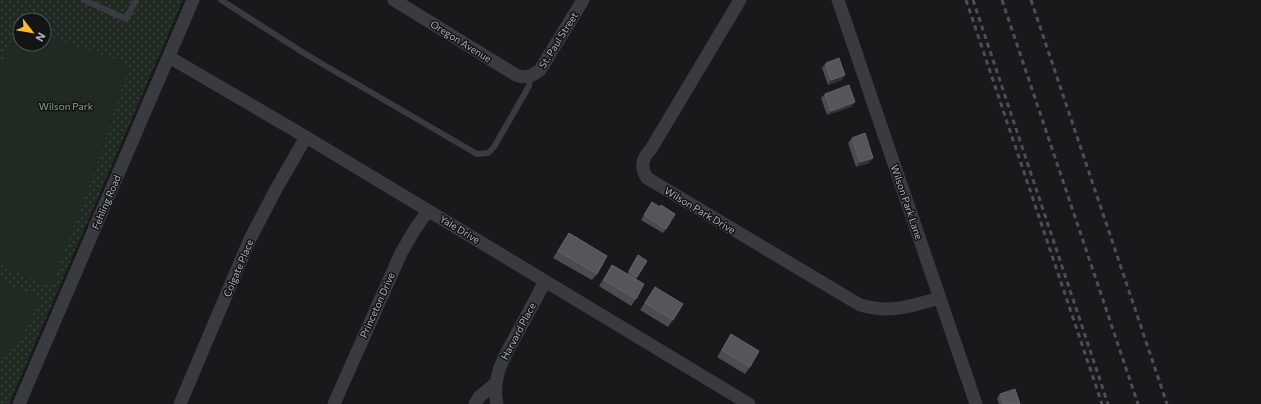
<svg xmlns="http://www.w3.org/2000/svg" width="1261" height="404" viewBox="0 0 1261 404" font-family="Commissioner,sans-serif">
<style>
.park{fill:url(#park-dots);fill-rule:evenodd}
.garden{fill:#202a22}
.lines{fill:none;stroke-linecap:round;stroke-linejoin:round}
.service{stroke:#393b40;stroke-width:6}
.minor{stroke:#393b40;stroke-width:13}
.rail{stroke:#4c4f56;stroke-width:3;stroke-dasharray:5 4;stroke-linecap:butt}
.wall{fill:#4a4c50}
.shaded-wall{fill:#323336}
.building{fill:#55565c;stroke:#62646a}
.labels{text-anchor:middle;stroke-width:3;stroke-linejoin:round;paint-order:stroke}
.street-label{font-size:10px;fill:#aab0bb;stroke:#141416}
.park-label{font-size:10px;fill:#81a783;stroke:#141416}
</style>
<defs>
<pattern id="park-dots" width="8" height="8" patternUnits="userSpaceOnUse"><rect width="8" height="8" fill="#202a22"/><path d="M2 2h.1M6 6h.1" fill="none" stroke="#3e4640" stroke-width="1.8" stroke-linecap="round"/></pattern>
</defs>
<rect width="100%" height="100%" fill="#19191b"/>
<path class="park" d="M 0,0 L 183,0 L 9,404 L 0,404 ZM 20,20 L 44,20 L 44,44 L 20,44 Z"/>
<path class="garden" d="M 44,35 L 130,64 L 97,166 L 51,287 L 0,265 L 0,69 L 8,44 L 20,37 L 20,44 L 44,44 Z
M 0,281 L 42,298 L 24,333 L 0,359 Z"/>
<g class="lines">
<path class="service" d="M 84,0 L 126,19 L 136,0
M 221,0 L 307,55 L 477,154 L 488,153 L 494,147 L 529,86 L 530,76"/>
<path class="minor" d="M 394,0 L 516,75 C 526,79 532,76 540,70 L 583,0
M 740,0 L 651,149 C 642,158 640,167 647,178 L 860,305 C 892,314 910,306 940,298
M 838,0 L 976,404
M 169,57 L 306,137 L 749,404
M 19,404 L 193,0
M 180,404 L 250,239 L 275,191 L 306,137
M 334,404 L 401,253 L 415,229 L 428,211
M 475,404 L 479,397 L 496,383
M 497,404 C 491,376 506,353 519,330 C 528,313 537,297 545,281"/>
<path class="rail" d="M 966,0 L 1102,404
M 973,0 L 1108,404
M 1002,0 L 1138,404
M 1031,0 L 1167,404"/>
</g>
<path class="wall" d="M 826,63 L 842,80 L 828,85 L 822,68 Z
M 825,94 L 855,102 L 851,107 L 827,115 L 821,98 Z
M 852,138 L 869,163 L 856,167 L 848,143 Z
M 652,202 L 666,229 L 663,233 L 641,220 Z
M 569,233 L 597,274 L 592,280 L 553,258 Z
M 638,255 L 647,261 L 636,279 L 636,299 L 631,306 L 599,286 L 612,265 L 627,274 Z
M 655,287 L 673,320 L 668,327 L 640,310 Z
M 731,334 L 750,367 L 745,374 L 717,357 Z
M 1000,394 L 1020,404 L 999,404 L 997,398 Z"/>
<path class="shaded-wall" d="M 845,75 L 842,80 L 828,85 L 831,80 Z
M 855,102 L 851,107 L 827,115 L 831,111 Z
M 873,158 L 869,163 L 856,167 L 860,162 Z"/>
<path class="building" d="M 839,58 L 845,75 L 831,80 L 826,63 Z
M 849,85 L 855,102 L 831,111 L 825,94 Z
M 865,133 L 873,158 L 860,162 L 852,138 Z
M 652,202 L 660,207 L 661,205 L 675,214 L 666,229 L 644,215 Z
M 569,233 L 607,256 L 597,274 L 558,251 Z
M 638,255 L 647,261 L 637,277 L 629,271 Z
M 612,265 L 644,284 L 636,299 L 604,280 Z
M 655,287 L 683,304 L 673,320 L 645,303 Z
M 731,334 L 759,351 L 750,367 L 722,350 Z
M 1015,389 L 1020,404 L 1004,404 L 1000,394 Z"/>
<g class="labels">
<g class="street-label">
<text transform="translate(558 40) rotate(-58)" y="4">St. Paul Street</text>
<text transform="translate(461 41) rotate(32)" y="4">Oregon Avenue</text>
<text transform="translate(106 202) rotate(-67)" y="4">Fehling Road</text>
<text transform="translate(907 202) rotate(71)" y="4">Wilson Park Lane</text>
<text transform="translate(700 210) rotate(31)" y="4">Wilson Park Drive</text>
<text transform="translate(460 229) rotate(31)" y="4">Yale Drive</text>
<text transform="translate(238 268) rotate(-67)" y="4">Colgate Place</text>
<text transform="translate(377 305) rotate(-66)" y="4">Princeton Drive</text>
<text transform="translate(518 331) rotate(-62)" y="4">Harvard Place</text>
</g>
<g class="park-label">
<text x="66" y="110">Wilson Park</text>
</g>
</g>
<g transform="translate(32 32) rotate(121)"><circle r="19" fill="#141416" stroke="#505258"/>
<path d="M0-3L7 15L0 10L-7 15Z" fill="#fcb930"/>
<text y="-6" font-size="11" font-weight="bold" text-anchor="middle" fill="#aab0bb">N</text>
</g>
</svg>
